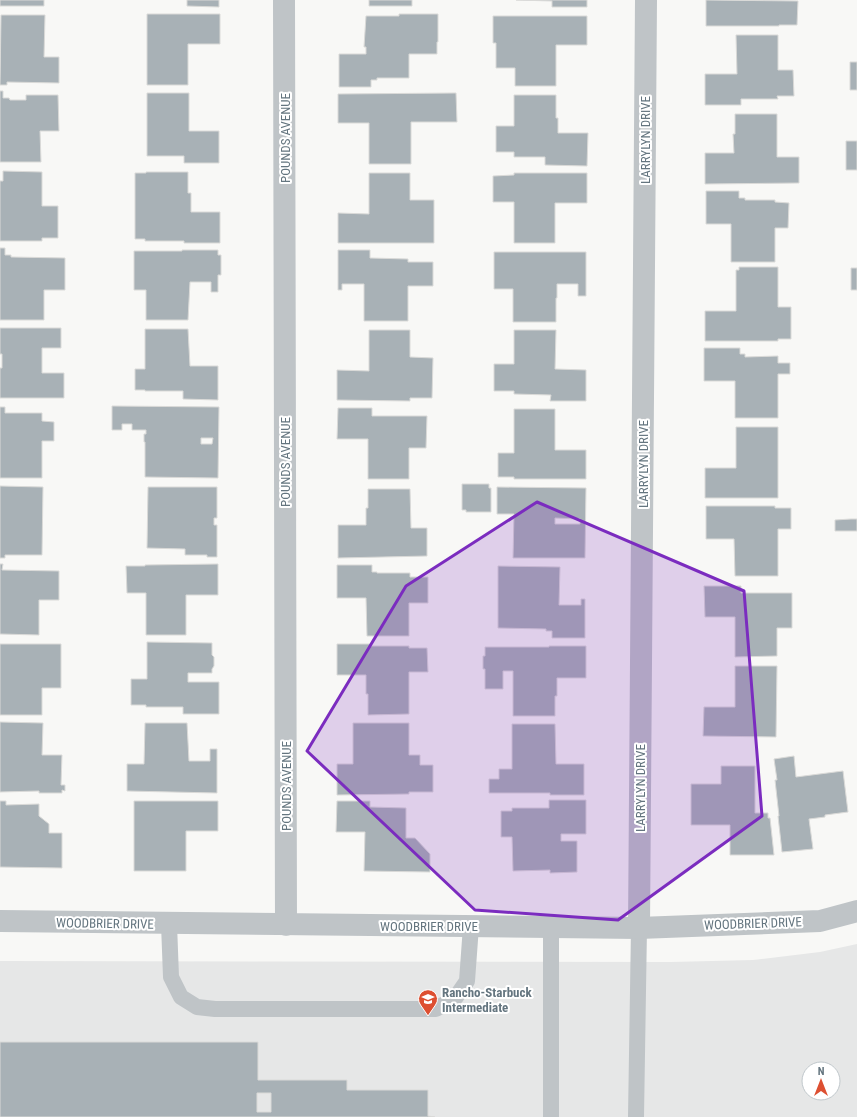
<svg xmlns="http://www.w3.org/2000/svg" width="857" height="1117" viewBox="0 0 857 1117" font-family="'Roboto Condensed',sans-serif">
<style>
.built{fill:#e6e7e7;fill-rule:evenodd}
.building{fill:#a8b1b6;stroke:#dadad8;fill-rule:evenodd}
.lines{fill:none;stroke-linecap:round;stroke-linejoin:round}
.lane{stroke:#bfc4c7;stroke-width:16}
.street{stroke:#bfc4c7;stroke-width:22}
.marked{fill:#7b2cbf;fill-opacity:0.2;stroke:#7b2cbf;stroke-width:3;stroke-linejoin:round}
.labels{text-anchor:middle;stroke-width:4;stroke-linejoin:round;paint-order:stroke}
.street-label{font-size:13px;fill:#64757f;stroke:#fff}
.poi-label{font-size:13px;font-weight:bold;fill:#64757f;stroke:#fff;text-anchor:start}
</style>
<rect width="100%" height="100%" fill="#f8f8f6"/>
<path class="built" d="M 857,944 L 857,1117 L 0,1117 L 0,961 L 671,962 L 753,960 L 820,952 ZM 809,1069 L 833,1069 L 833,1093 L 809,1093 Z"/>
<path class="building" d="M 0,0 L 44,0 L 44,6 L 0,6 Z
M 187,0 L 219,0 L 219,7 L 187,6 Z
M 369,0 L 412,0 L 412,6 L 369,6 Z
M 516,0 L 587,0 L 587,7 L 552,7 L 552,1 Z
M 706,0 L 798,1 L 797,25 L 779,25 L 779,26 L 706,26 Z
M 147,14 L 220,14 L 220,44 L 188,44 L 188,85 L 147,85 Z
M 399,14 L 438,14 L 438,42 L 437,42 L 437,54 L 409,54 L 409,78 L 377,78 L 377,80 L 371,80 L 371,87 L 339,87 L 339,54 L 366,54 L 366,47 L 364,47 L 366,16 L 399,16 Z
M 1,15 L 45,15 L 44,57 L 59,57 L 59,83 L 7,82 L 7,85 L 0,85 Z
M 493,16 L 587,16 L 587,45 L 556,45 L 556,86 L 515,86 L 515,68 L 496,68 L 496,43 L 493,43 Z
M 736,35 L 778,35 L 778,70 L 793,70 L 794,96 L 777,96 L 778,99 L 741,99 L 741,105 L 705,105 L 705,74 L 737,74 Z
M 850,62 L 857,62 L 857,90 L 850,90 Z
M 0,91 L 3,91 L 3,98 L 9,98 L 10,100 L 26,100 L 26,95 L 58,95 L 59,131 L 40,131 L 41,162 L 0,162 Z
M 147,93 L 189,93 L 189,131 L 219,131 L 219,163 L 184,163 L 184,156 L 147,156 Z
M 456,93 L 457,122 L 411,122 L 411,164 L 369,164 L 369,123 L 338,123 L 338,94 Z
M 514,95 L 556,95 L 556,118 L 558,118 L 558,133 L 588,133 L 587,166 L 545,165 L 545,157 L 514,157 L 514,152 L 496,152 L 496,126 L 514,126 Z
M 735,114 L 777,114 L 777,157 L 799,157 L 799,183 L 705,184 L 705,153 L 734,153 L 733,134 L 735,134 Z
M 846,141 L 857,141 L 857,170 L 846,170 Z
M 3,171 L 42,172 L 42,206 L 58,206 L 58,238 L 42,238 L 42,241 L 0,241 L 0,181 L 3,181 Z
M 146,172 L 188,172 L 188,193 L 191,193 L 191,212 L 220,212 L 220,243 L 184,243 L 184,241 L 145,241 L 145,239 L 135,239 L 135,173 L 146,173 Z
M 369,173 L 410,173 L 410,200 L 434,200 L 434,243 L 338,243 L 338,213 L 369,214 Z
M 514,173 L 587,173 L 587,203 L 555,203 L 555,243 L 514,243 L 514,202 L 493,202 L 493,176 L 514,175 Z
M 706,191 L 739,191 L 739,198 L 745,198 L 745,200 L 775,200 L 775,202 L 789,203 L 788,228 L 775,228 L 775,262 L 731,262 L 731,224 L 706,224 Z
M 0,248 L 5,248 L 5,255 L 11,255 L 11,257 L 65,258 L 65,290 L 44,290 L 44,320 L 0,320 Z
M 182,250 L 218,250 L 218,255 L 221,255 L 221,275 L 218,275 L 218,292 L 211,292 L 211,282 L 190,282 L 188,320 L 146,320 L 146,290 L 134,290 L 134,251 L 182,251 Z
M 338,250 L 370,250 L 370,258 L 408,259 L 408,262 L 433,262 L 433,286 L 408,286 L 408,321 L 364,321 L 364,284 L 342,284 L 342,290 L 338,290 Z
M 494,252 L 586,252 L 586,296 L 578,296 L 578,284 L 557,284 L 557,298 L 556,298 L 556,322 L 513,322 L 513,289 L 494,289 Z
M 739,267 L 778,267 L 778,307 L 791,307 L 791,339 L 778,339 L 778,341 L 705,341 L 705,311 L 736,311 L 736,270 L 739,270 Z
M 851,268 L 857,268 L 857,290 L 851,290 Z
M 0,328 L 61,328 L 61,348 L 42,348 L 42,373 L 64,373 L 64,398 L 0,398 L 0,368 L 2,368 L 2,354 L 0,354 Z
M 145,329 L 188,329 L 190,366 L 218,366 L 218,400 L 183,399 L 183,391 L 145,391 L 145,390 L 135,390 L 135,369 L 145,369 Z
M 369,330 L 410,330 L 410,357 L 433,358 L 432,398 L 410,398 L 410,401 L 337,400 L 337,370 L 369,371 Z
M 514,330 L 556,330 L 555,369 L 586,370 L 586,401 L 550,401 L 551,395 L 514,394 L 514,391 L 494,391 L 494,364 L 514,364 Z
M 704,348 L 740,348 L 740,354 L 745,354 L 745,357 L 778,356 L 778,363 L 790,363 L 790,374 L 778,374 L 778,418 L 735,418 L 735,381 L 704,381 Z
M 112,406 L 219,407 L 218,478 L 145,477 L 145,442 L 144,442 L 144,434 L 146,434 L 146,430 L 132,430 L 132,424 L 122,424 L 122,430 L 112,430 ZM 201,438 L 213,438 L 212,444 L 201,444 Z
M 0,407 L 5,407 L 5,413 L 42,413 L 42,421 L 54,422 L 54,441 L 42,441 L 42,478 L 0,478 Z
M 338,408 L 372,408 L 372,416 L 427,416 L 426,448 L 409,448 L 409,479 L 368,479 L 368,439 L 337,439 Z
M 514,409 L 555,409 L 555,450 L 586,450 L 586,479 L 514,479 L 514,477 L 498,477 L 498,453 L 514,453 Z
M 736,427 L 778,427 L 778,498 L 705,498 L 705,468 L 736,468 Z
M 462,484 L 489,484 L 489,488 L 491,488 L 491,512 L 466,512 L 466,510 L 462,510 Z
M 0,486 L 43,487 L 42,555 L 5,555 L 5,558 L 0,558 Z
M 148,487 L 217,487 L 217,518 L 214,518 L 214,525 L 217,525 L 217,557 L 207,557 L 207,555 L 185,555 L 185,549 L 147,548 Z
M 497,487 L 586,488 L 585,558 L 513,558 L 514,514 L 497,514 ZM 555,518 L 580,519 L 580,524 L 555,524 Z
M 368,489 L 410,489 L 411,528 L 427,528 L 427,556 L 338,558 L 338,525 L 366,525 L 366,508 L 368,508 Z
M 706,506 L 775,506 L 775,508 L 791,508 L 791,529 L 778,529 L 778,576 L 735,576 L 734,539 L 706,539 Z
M 851,519 L 857,519 L 857,531 L 835,531 L 835,520 Z
M 0,564 L 3,564 L 2,570 L 59,571 L 59,600 L 39,600 L 39,635 L 0,634 Z
M 218,564 L 218,595 L 186,595 L 186,635 L 146,635 L 146,593 L 127,593 L 126,566 L 145,566 L 145,565 Z
M 337,565 L 372,565 L 372,572 L 377,572 L 377,573 L 410,573 L 410,577 L 428,577 L 428,603 L 409,603 L 409,636 L 367,636 L 366,598 L 337,598 Z
M 498,566 L 560,567 L 559,605 L 581,605 L 581,599 L 585,599 L 585,638 L 552,638 L 552,631 L 546,631 L 546,629 L 498,628 Z
M 704,586 L 741,586 L 741,593 L 792,593 L 792,628 L 777,628 L 777,656 L 735,657 L 735,617 L 705,617 Z
M 147,642 L 212,643 L 212,655 L 214,657 L 214,666 L 212,669 L 212,673 L 188,673 L 188,682 L 219,682 L 219,714 L 183,714 L 183,707 L 146,707 L 146,705 L 131,705 L 131,679 L 147,679 Z
M 0,644 L 61,644 L 61,688 L 42,688 L 42,715 L 0,715 Z
M 337,644 L 370,644 L 370,646 L 409,646 L 409,648 L 427,648 L 428,672 L 409,672 L 409,714 L 368,715 L 368,694 L 366,694 L 366,675 L 337,675 Z
M 549,646 L 586,646 L 586,678 L 557,678 L 557,696 L 555,696 L 555,716 L 513,716 L 513,671 L 503,671 L 503,689 L 485,689 L 485,669 L 483,669 L 483,656 L 485,656 L 485,647 L 549,647 Z
M 735,666 L 777,666 L 776,737 L 703,736 L 704,707 L 735,707 Z
M 0,722 L 43,723 L 42,755 L 62,755 L 61,785 L 65,785 L 65,791 L 62,790 L 62,793 L 39,793 L 39,791 L 0,792 Z
M 145,723 L 187,723 L 189,761 L 210,761 L 210,749 L 217,749 L 217,793 L 127,791 L 127,764 L 144,764 Z
M 353,723 L 409,723 L 409,755 L 420,755 L 420,765 L 433,765 L 433,792 L 409,792 L 409,794 L 337,795 L 337,764 L 353,764 Z
M 512,724 L 555,724 L 556,764 L 584,764 L 584,795 L 550,795 L 550,793 L 489,793 L 489,779 L 499,779 L 499,769 L 512,769 Z
M 794,756 L 796,777 L 843,771 L 848,812 L 825,815 L 825,817 L 809,819 L 813,849 L 782,852 L 778,816 L 779,816 L 775,780 L 777,780 L 774,759 Z
M 721,766 L 755,766 L 755,813 L 768,813 L 768,818 L 770,818 L 774,855 L 730,855 L 730,825 L 691,825 L 691,784 L 721,784 Z
M 549,800 L 586,800 L 586,834 L 561,834 L 561,841 L 577,841 L 577,872 L 550,873 L 550,870 L 513,871 L 512,837 L 501,837 L 501,811 L 512,811 L 512,808 L 549,808 Z
M 0,801 L 6,801 L 6,805 L 39,804 L 39,816 L 49,824 L 49,833 L 62,833 L 62,868 L 0,867 Z
M 134,801 L 218,801 L 218,831 L 186,831 L 186,871 L 134,871 Z
M 337,801 L 370,801 L 370,807 L 406,808 L 406,838 L 415,838 L 430,854 L 430,872 L 364,871 L 365,832 L 336,832 Z
M 0,1042 L 258,1042 L 258,1080 L 347,1080 L 347,1090 L 428,1090 L 428,1116 L 435,1117 L 0,1117 ZM 257,1093 L 271,1093 L 271,1112 L 257,1112 Z"/>
<g class="lines">
<path class="lane" d="M 169,924 L 171,977 L 181,997 L 197,1007 L 215,1009 L 436,1009 L 456,997 L 467,981 L 471,926
M 551,1117 L 551,927
M 636,1117 L 639,928"/>
<path class="street" d="M 284,0 L 286,925
M 0,921 L 639,928 L 820,921 L 857,911
M 639,928 L 646,0"/>
</g>
<path class="marked" d="M 537,502 L 744,591 L 762,816 L 618,920 L 475,910 L 307,751 L 406,586 Z"/>
<defs>
<g id="school-pin" transform="scale(1)"><path d="M0 17L-7.5 6A9.5 9.5 0 1 1 7.5 6Z" fill="#dd4f31" stroke="#fff"/><path d="M0-5L7-2L0 1L-7-2ZM-4 1L0 2.5L4 1V4Q0 6-4 4Z" fill="#fff"/></g>
</defs>
<g fill-rule="evenodd">
<use href="#school-pin" x="428" y="999"/>
</g>
<g class="labels">
<g class="street-label">
<text transform="translate(285 138) rotate(-90)" y="5">POUNDS AVENUE</text>
<text transform="translate(645 140) rotate(-90)" y="5">LARRYLYN DRIVE</text>
<text transform="translate(285 462) rotate(-90)" y="5">POUNDS AVENUE</text>
<text transform="translate(643 464) rotate(-90)" y="5">LARRYLYN DRIVE</text>
<text transform="translate(286 786) rotate(-90)" y="5">POUNDS AVENUE</text>
<text transform="translate(640 788) rotate(-90)" y="5">LARRYLYN DRIVE</text>
<text transform="translate(105 923) rotate(1)" y="5">WOODBRIER DRIVE</text>
<text transform="translate(753 923) rotate(-2)" y="5">WOODBRIER DRIVE</text>
<text x="429" y="931">WOODBRIER DRIVE</text>
</g>
<g class="poi-label">
<text x="442" y="997">Rancho-Starbuck<tspan x="442" dy="15">Intermediate</tspan></text>
</g>
</g>
<g transform="translate(821 1081)"><circle r="19" fill="#ffffff" stroke="#c1c8cc"/>
<path d="M0-3L7 15L0 10L-7 15Z" fill="#dd4f31"/>
<text y="-6" font-size="11" font-weight="bold" text-anchor="middle" fill="#64757f">N</text>
</g>
</svg>
